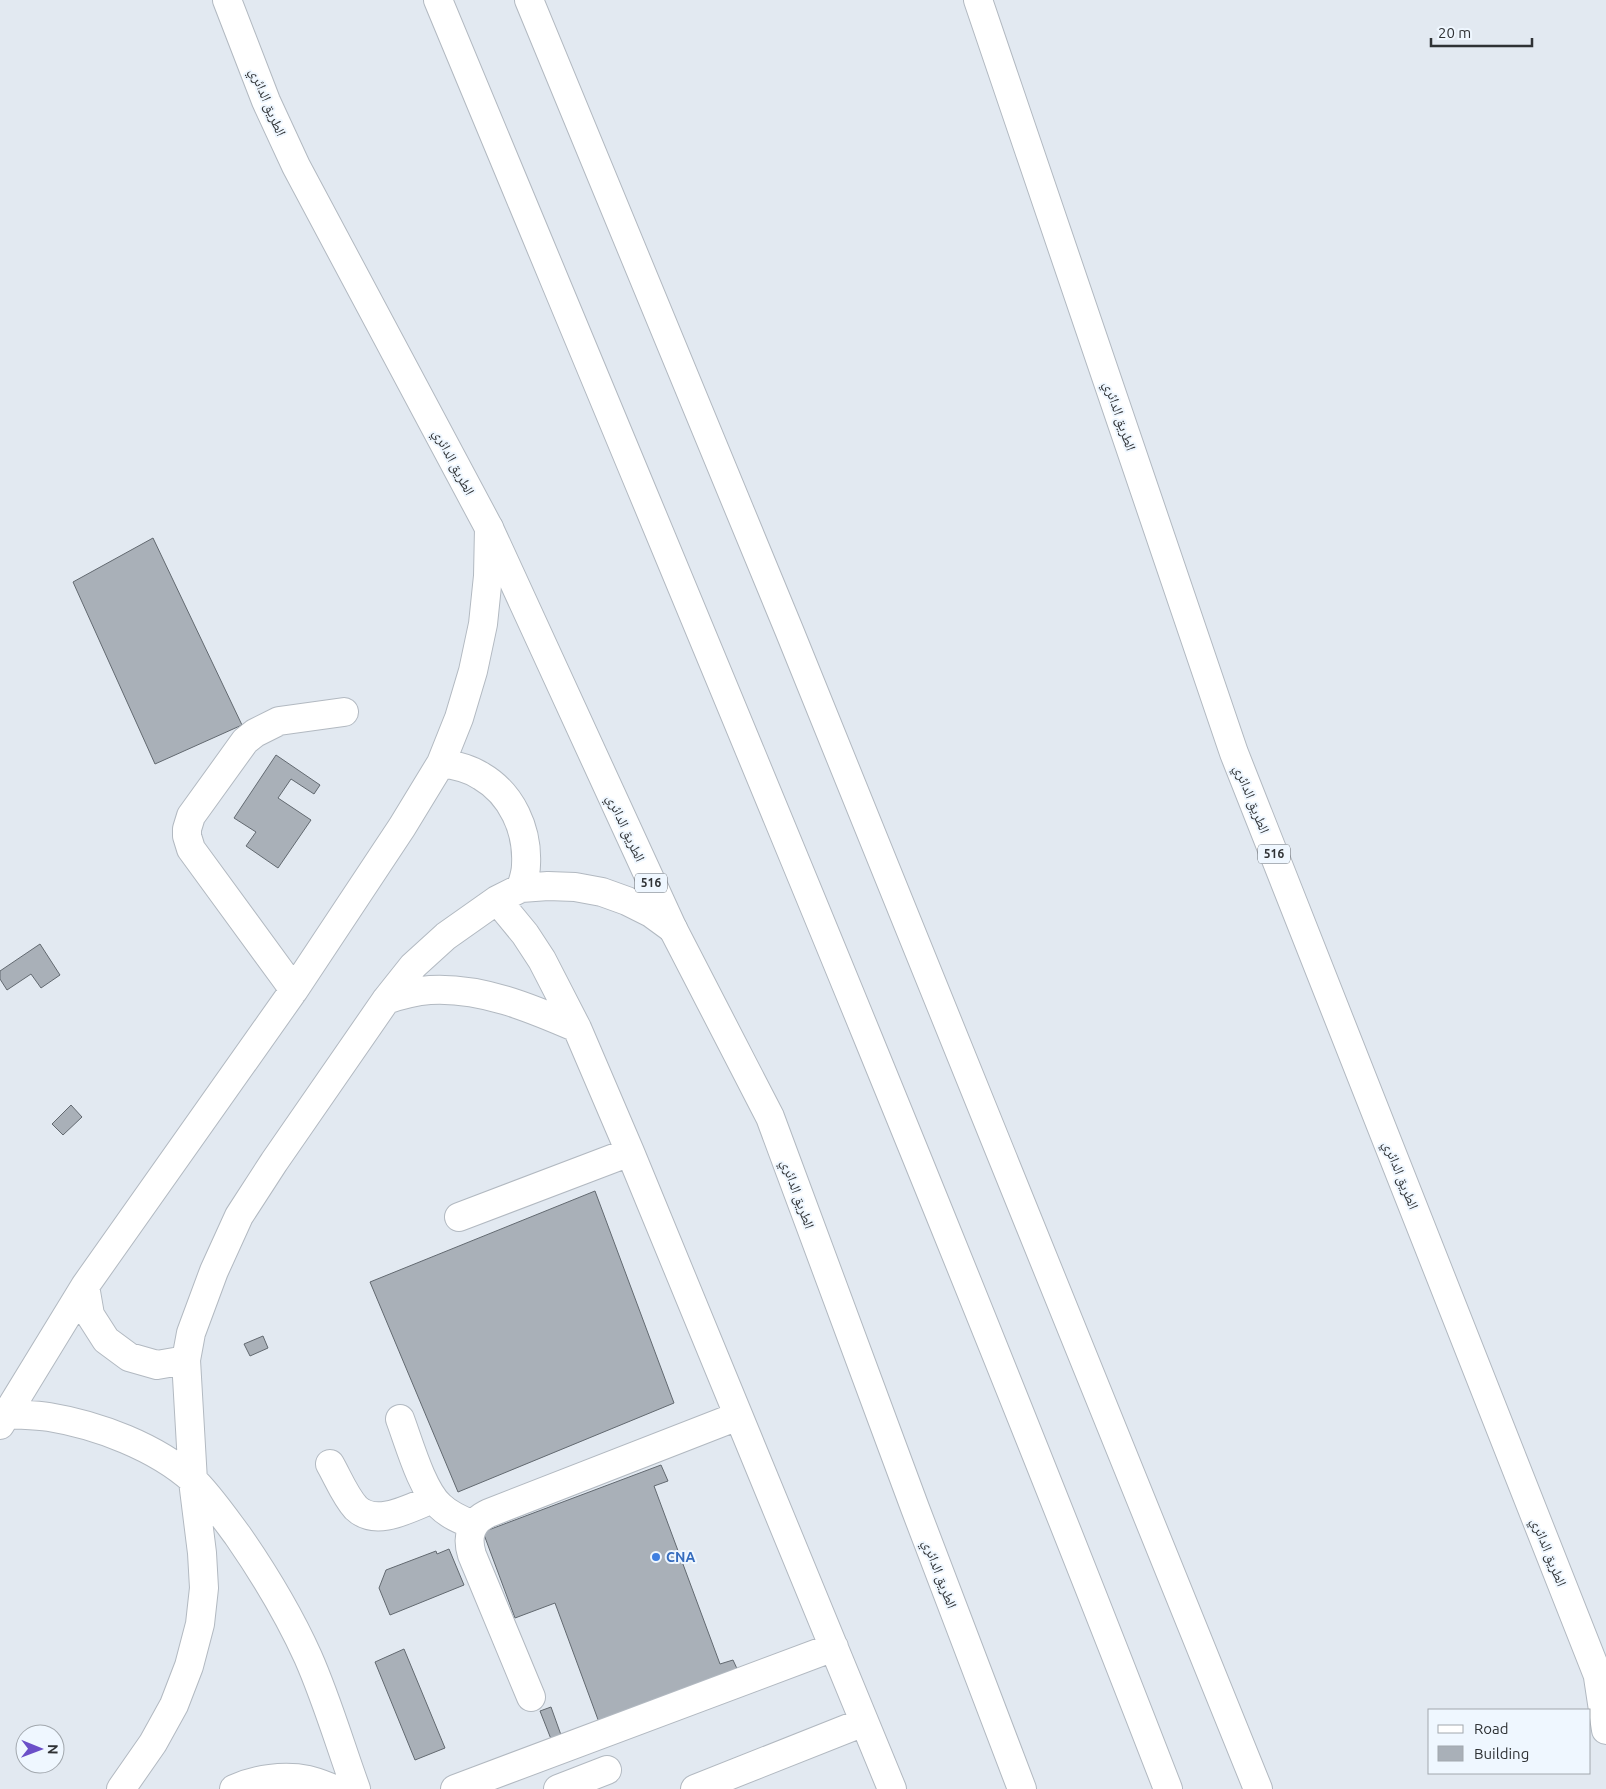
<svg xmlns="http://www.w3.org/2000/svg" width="1606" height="1789" viewBox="0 0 1606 1789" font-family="Ubuntu,'Noto Naskh Arabic',sans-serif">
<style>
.building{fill:#a9b0b8;stroke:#626970}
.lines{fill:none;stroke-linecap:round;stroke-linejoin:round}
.minor-casing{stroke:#b2b9c1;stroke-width:30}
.highway-casing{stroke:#b2b9c1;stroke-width:30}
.minor{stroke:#fff;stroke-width:28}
.highway{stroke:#fff;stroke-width:28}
.shop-dot{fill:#3f7fe0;stroke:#eff7ff;stroke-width:2}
.labels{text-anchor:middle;stroke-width:4;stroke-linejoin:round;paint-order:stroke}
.shield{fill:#eff7ff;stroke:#696d72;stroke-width:1}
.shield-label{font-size:12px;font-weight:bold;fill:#2f3235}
.street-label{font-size:14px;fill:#2f3235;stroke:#eff7ff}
.shop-label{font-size:14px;font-weight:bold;fill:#366cbe;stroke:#eff7ff;text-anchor:start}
</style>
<rect width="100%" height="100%" fill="#e2e9f1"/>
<path class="building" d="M 153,538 L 242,725 L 155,764 L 73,582 Z
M 276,755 L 320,785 L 314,794 L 291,779 L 278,798 L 311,820 L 278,868 L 246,846 L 256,832 L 234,818 Z
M 40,944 L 60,975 L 41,988 L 31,974 L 7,990 L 0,979 L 0,971 Z
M 71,1105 L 82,1117 L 63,1135 L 52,1124 Z
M 595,1191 L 674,1403 L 458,1492 L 370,1282 Z
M 263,1336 L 268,1348 L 250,1356 L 244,1344 Z
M 661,1465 L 668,1481 L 654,1486 L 720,1664 L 733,1660 L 739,1673 L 600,1725 L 555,1603 L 515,1618 L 483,1532 Z
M 449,1549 L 464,1585 L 390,1615 L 379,1588 L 386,1570 L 436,1551 L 437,1554 Z
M 404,1649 L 445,1748 L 415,1760 L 375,1662 Z
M 551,1707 L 561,1735 L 551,1739 L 540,1711 Z"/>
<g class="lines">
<g class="minor-casing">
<path id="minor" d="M 441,763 C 455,765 469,768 481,776 C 512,794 528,830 526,865 C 526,873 523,881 521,888
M 497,900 L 525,934 L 542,960 L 577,1028 L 630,1152 L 892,1789
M 294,990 L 191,849 L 187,836 L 187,829 L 191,816 L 245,741 L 255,733 L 279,721 L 344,712
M 386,1000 C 400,995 415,991 430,990 C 481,987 531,1008 577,1028
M 459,1217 L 630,1152
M 85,1286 L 90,1315 L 106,1340 L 129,1357 L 157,1365 L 186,1360
M 8,1414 C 21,1415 36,1415 49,1417 C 98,1425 156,1447 193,1480 C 208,1494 226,1520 238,1536 C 265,1575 289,1615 308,1657 C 327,1700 340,1745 356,1789
M 400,1419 C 409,1443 422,1490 440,1506 C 449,1515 461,1520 473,1525
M 0,1425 L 85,1286 L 294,990 L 402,827 L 441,763 L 459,718 L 473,671 L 483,624 L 488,576 L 489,528
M 330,1464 C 338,1478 345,1496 356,1508 C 377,1528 411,1507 433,1499
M 531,1697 L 472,1555 C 466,1536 471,1521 489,1513 L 738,1416
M 121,1789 L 153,1743 L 174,1705 L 189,1666 L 200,1624 L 204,1588 L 202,1553 L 193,1481 L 186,1360 L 191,1333 L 214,1271 L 239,1216 L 274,1162 L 386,1000 L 413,966 L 446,936 L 497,900 L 521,888 L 548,886 L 575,887 L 602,892 L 627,901 L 651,913 L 673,929
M 234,1789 C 256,1779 284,1775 308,1780 C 317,1782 326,1786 334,1789
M 455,1789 L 834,1647
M 558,1789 L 607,1770
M 695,1789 L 864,1722"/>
</g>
<g class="highway-casing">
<path id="highway" d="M 227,0 L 266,101 L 296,166 L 489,528 L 673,929 L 770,1117 L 915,1508 L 1022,1789
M 438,0 C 685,595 935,1188 1168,1789
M 529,0 L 789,630 L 1258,1789
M 978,0 L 1234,753 L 1606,1696
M 1598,1677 L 1606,1730"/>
</g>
<use href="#minor" class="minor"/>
<use href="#highway" class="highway"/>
</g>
<circle class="shop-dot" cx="656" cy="1557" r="5"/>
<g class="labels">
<g class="shield">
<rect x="1258" y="844.5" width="32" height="19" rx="4"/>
<rect x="635" y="873.5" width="32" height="19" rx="4"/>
</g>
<g class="shield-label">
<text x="1274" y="858">516</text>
<text x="651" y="887">516</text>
</g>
<g class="street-label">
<text transform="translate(268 102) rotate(67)" y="5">الطريق الدائري</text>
<text transform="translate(1120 416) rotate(71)" y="5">الطريق الدائري</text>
<text transform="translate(454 462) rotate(62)" y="5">الطريق الدائري</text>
<text transform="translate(1252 799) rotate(68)" y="5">الطريق الدائري</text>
<text transform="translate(626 828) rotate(65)" y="5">الطريق الدائري</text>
<text transform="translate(1401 1175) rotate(68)" y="5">الطريق الدائري</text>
<text transform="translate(798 1194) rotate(70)" y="5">الطريق الدائري</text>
<text transform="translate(1549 1552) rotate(68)" y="5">الطريق الدائري</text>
<text transform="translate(940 1574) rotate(69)" y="5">الطريق الدائري</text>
</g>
<g class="shop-label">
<text x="666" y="1562">CNA</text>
</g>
</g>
<rect x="1428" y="1709" width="162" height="65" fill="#eff7ff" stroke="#a2a8ae"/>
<rect x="1438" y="1725" width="25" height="8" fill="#ffffff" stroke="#a2a8ae"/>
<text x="1474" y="1734" font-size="15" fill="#2f3235">Road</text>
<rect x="1438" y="1746" width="25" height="15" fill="#a9b0b8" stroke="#a2a8ae"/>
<text x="1474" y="1759" font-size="15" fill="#2f3235">Building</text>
<g transform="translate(40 1749) rotate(91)"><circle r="24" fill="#eff7ff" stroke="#a2a8ae"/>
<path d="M0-4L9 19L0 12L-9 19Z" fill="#6b4fc8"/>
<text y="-8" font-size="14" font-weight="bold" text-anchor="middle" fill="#2f3235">N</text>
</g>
<path d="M1431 38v8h101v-8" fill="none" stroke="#2f3235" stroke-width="2.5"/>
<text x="1438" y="38" font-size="15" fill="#2f3235" stroke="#eff7ff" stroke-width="4" paint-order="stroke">20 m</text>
</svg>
